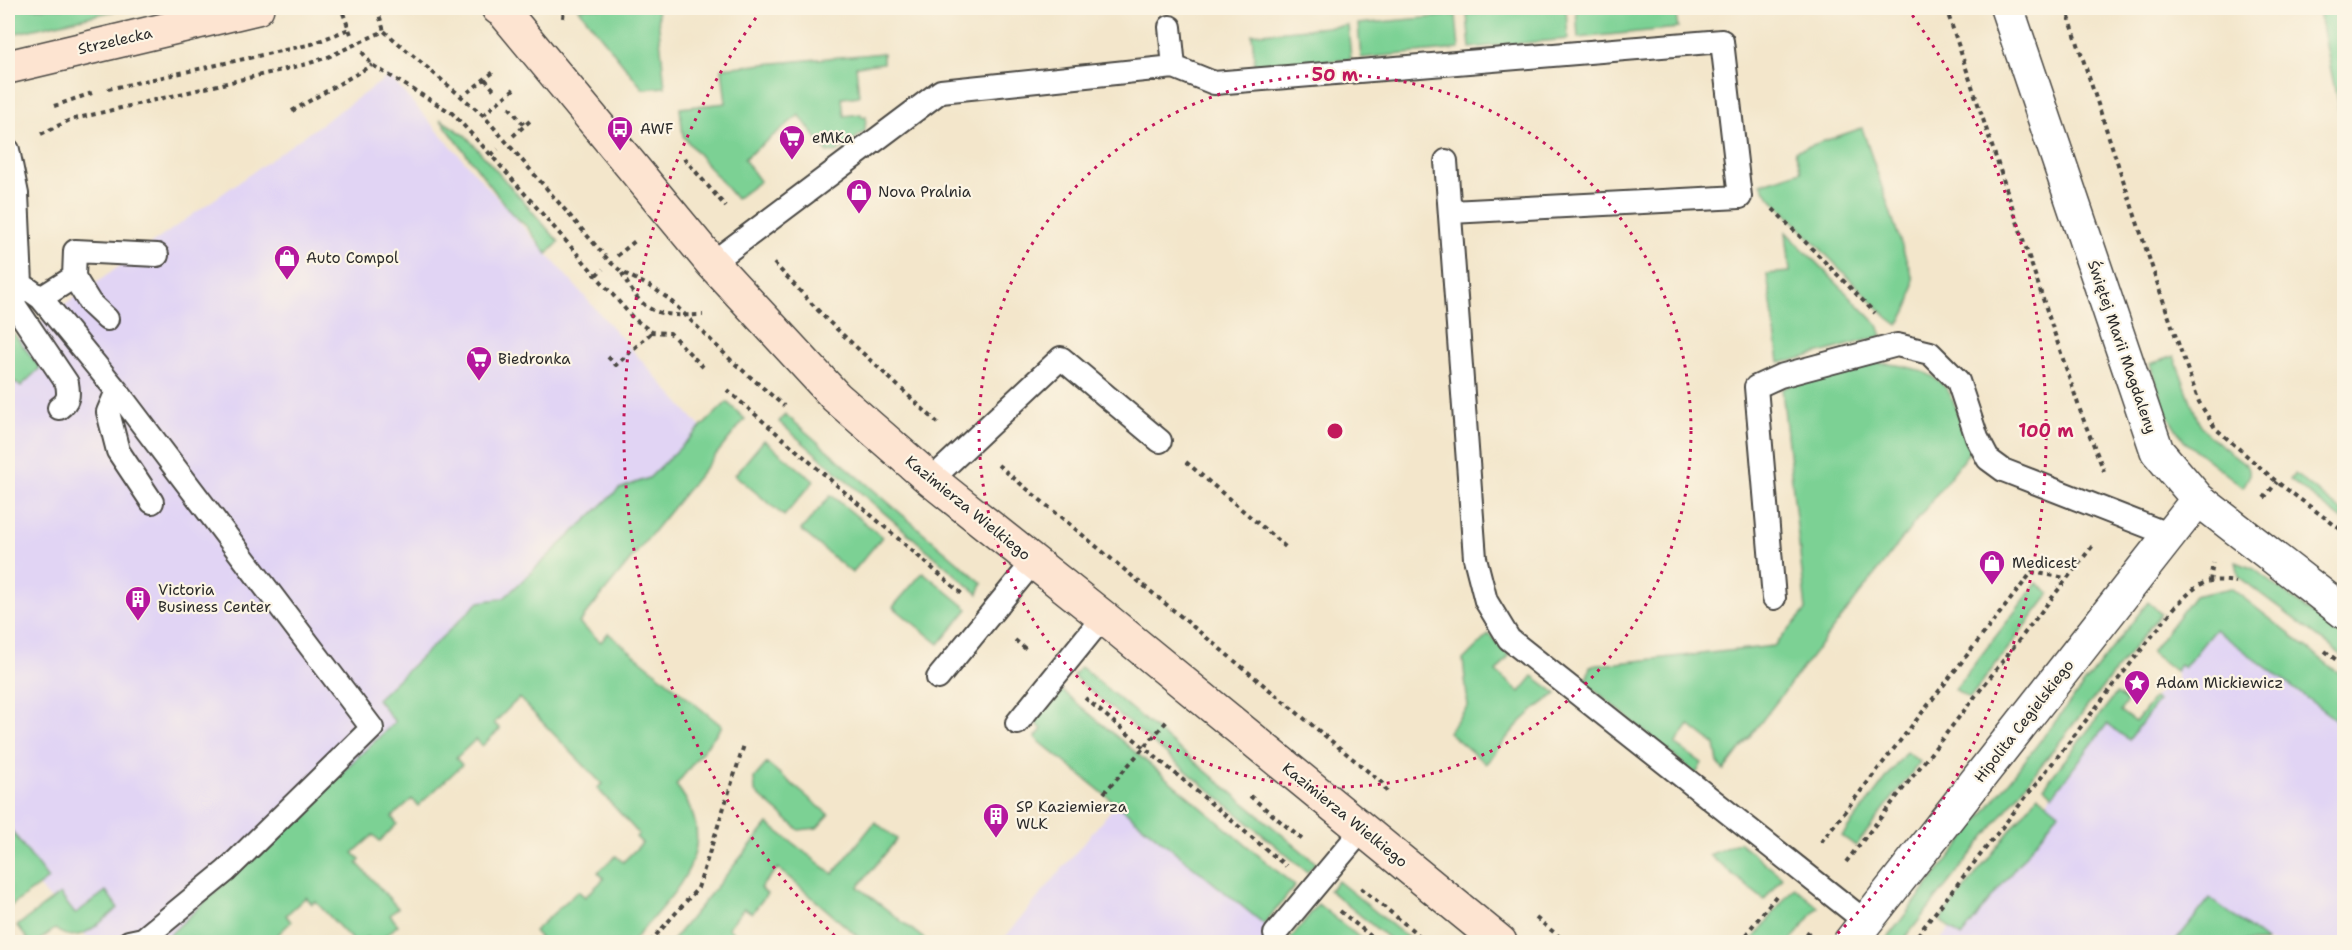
<svg xmlns="http://www.w3.org/2000/svg" width="2352" height="950" viewBox="0 0 2352 950" font-family="'Shantell Sans',sans-serif">
<style>
.built{fill:#e1d4f4}
.green{fill:#7cd194;stroke:#547e60;stroke-width:1.5}
.lines{fill:none;stroke-linecap:round;stroke-linejoin:round}
.lane-casing{stroke:#494743;stroke-width:26}
.street-casing{stroke:#494743;stroke-width:36}
.secondary-casing{stroke:#494743;stroke-width:36}
.path{stroke:#494743;stroke-width:4;stroke-dasharray:4.5 4.5;stroke-linecap:butt}
.lane{stroke:#fff;stroke-width:22}
.street{stroke:#fff;stroke-width:33}
.secondary{stroke:#fde4d1;stroke-width:33}
.ring{fill:none;stroke:#c2185b;stroke-width:3;stroke-dasharray:3 6}
.labels{text-anchor:middle;stroke-width:4.5;stroke-linejoin:round;paint-order:stroke}
.street-label{font-size:15px;fill:#2b2b2b;stroke:#fcf5e5}
.poi-label{font-size:15px;fill:#2b2b2b;stroke:#fcf5e5;text-anchor:start}
.centre{fill:#c2185b;stroke:#fcf5e5;stroke-width:3}
.ring-label{font-size:18px;text-anchor:middle;font-weight:bold;fill:#c2185b;stroke:#fcf5e5;stroke-width:4.5;stroke-linejoin:round;paint-order:stroke}
</style>
<rect width="100%" height="100%" fill="#fcf5e5"/>
<filter id="ink" filterUnits="userSpaceOnUse"><feTurbulence type="fractalNoise" baseFrequency=".0167" numOctaves="2"/><feDisplacementMap in="SourceGraphic" scale="12" xChannelSelector="R" yChannelSelector="G"/><feConvolveMatrix kernelMatrix="1 2 1 2 8 2 1 2 1" color-interpolation-filters="sRGB"/></filter>
<filter id="wash" filterUnits="userSpaceOnUse"><feTurbulence type="fractalNoise" baseFrequency=".008" numOctaves="4" result="noise"/><feDisplacementMap in="SourceGraphic" scale="24" xChannelSelector="R" yChannelSelector="G"/><feGaussianBlur stdDeviation="1.35" result="paint"/><feColorMatrix in="noise" values="0 0 0 0 0 0 0 0 0 0 0 0 0 0 0 0 0 1.4 0 .05"/><feComposite in="paint" operator="in"/></filter>
<g filter="url(#wash)">
<rect width="100%" height="100%" fill="#f3e6cb"/>
<path class="built" d="M 389,76 L 704,431 L 163,942 L 91,942 L 22,869 L 8,849 L 8,345 Z
M 2215,629 L 2344,726 L 2344,942 L 1939,942 L 2107,724 L 2125,738 L 2158,701 L 2154,698 L 2160,691 L 2169,691 L 2178,679 L 2175,671 L 2181,665 L 2184,667 Z
M 1117,803 L 1286,942 L 1001,942 Z"/>
<path class="green" d="M 8,8 L 123,8 L 123,9 L 8,35 Z
M 578,8 L 657,8 L 665,87 L 643,89 Z
M 1535,8 L 1566,8 L 1568,39 L 1470,48 L 1467,14 Z
M 1576,8 L 1675,8 L 1678,28 L 1578,38 Z
M 2327,8 L 2344,8 L 2344,136 L 2319,10 Z
M 1456,15 L 1459,49 L 1361,58 L 1358,24 Z
M 1348,25 L 1351,59 L 1255,68 L 1252,34 Z
M 883,53 L 883,63 L 856,66 L 859,96 L 842,98 L 844,116 L 861,114 L 862,117 L 866,116 L 865,131 L 836,153 L 827,152 L 799,115 L 744,159 L 760,181 L 736,199 L 683,136 L 680,108 L 726,103 L 722,68 Z
M 440,119 L 466,136 L 559,242 L 547,254 L 527,227 L 511,213 Z
M 1862,128 L 1913,279 C 1914,298 1908,309 1898,325 L 1886,316 L 1768,195 L 1761,184 L 1801,171 L 1795,151 Z
M 1786,232 L 1878,325 L 1882,336 L 1791,361 L 1779,362 L 1767,274 L 1790,272 Z
M 8,331 L 15,335 L 40,368 L 21,386 L 8,378 Z
M 2174,356 L 2199,423 L 2208,435 L 2247,465 C 2252,474 2248,479 2243,487 L 2184,441 L 2166,413 L 2150,364 Z
M 1875,363 C 1900,364 1936,369 1950,394 C 1959,411 1963,433 1970,451 L 1724,770 L 1718,763 L 1715,745 L 1689,725 L 1675,744 L 1702,763 L 1696,774 L 1586,683 L 1590,666 L 1774,646 L 1806,610 L 1782,389 L 1797,382 Z
M 727,402 L 745,419 L 579,623 L 601,642 L 608,633 L 722,726 L 676,785 C 727,850 673,893 632,942 L 536,942 L 540,938 L 534,931 L 578,891 L 585,897 L 604,879 L 598,872 L 616,856 L 623,862 L 642,843 L 636,837 L 639,834 L 597,788 L 602,784 L 519,698 L 494,723 L 500,729 L 482,746 L 476,739 L 456,758 L 462,765 L 418,806 L 412,799 L 392,817 L 397,824 L 380,841 L 373,835 L 353,853 L 360,859 L 357,863 L 398,908 L 390,915 L 398,925 L 379,942 L 373,942 L 367,937 L 361,942 L 354,942 L 315,901 L 312,904 L 306,897 L 286,915 L 291,922 L 270,942 L 264,942 L 260,939 L 256,942 L 162,942 L 395,722 L 377,699 L 479,602 L 504,598 L 619,489 L 649,478 Z
M 785,414 L 982,583 L 978,594 L 779,422 Z
M 764,440 L 814,481 L 784,516 L 735,475 Z
M 2295,474 L 2344,513 L 2344,521 L 2290,480 Z
M 831,495 L 882,537 L 852,573 L 801,530 Z
M 2236,562 L 2254,569 L 2344,638 L 2344,657 L 2239,577 Z
M 923,572 L 968,609 L 939,644 L 893,607 Z
M 2037,583 L 2050,594 L 1969,699 L 1955,689 Z
M 2231,588 L 2344,677 L 2344,726 L 2215,629 L 2184,668 L 2180,665 L 2175,671 L 2151,652 L 2194,596 Z
M 2148,602 L 2161,613 L 1902,942 L 1884,942 Z
M 1489,634 L 1509,656 L 1496,672 L 1520,692 L 1533,676 L 1557,694 C 1525,712 1509,735 1486,764 L 1448,732 L 1468,706 L 1463,660 Z
M 1081,667 L 1316,863 L 1307,872 L 1073,676 Z
M 1060,689 L 1295,886 L 1264,924 L 1035,738 L 1042,729 L 1034,722 Z
M 2116,694 L 2127,702 L 2120,711 L 2135,722 L 2154,698 L 2158,701 L 2129,740 L 2107,724 L 2053,795 L 2044,787 Z
M 1906,752 L 1920,762 L 1856,846 L 1842,836 Z
M 767,763 L 829,815 L 817,828 L 799,830 L 755,792 L 754,778 Z
M 2038,795 L 2059,812 L 1961,937 L 1940,920 Z
M 875,822 L 897,839 L 858,887 L 928,942 L 864,942 L 778,868 L 760,888 L 767,894 L 752,913 L 744,908 L 728,928 L 735,934 L 728,942 L 671,942 L 768,824 L 833,874 Z
M 8,826 L 48,879 L 8,908 Z
M 1739,842 L 1782,877 L 1764,900 L 1709,855 Z
M 1338,881 L 1413,942 L 1393,942 L 1329,890 Z
M 1794,887 L 1818,907 L 1790,942 L 1751,942 Z
M 106,891 L 118,908 C 99,923 78,948 55,929 L 37,942 L 30,942 L 17,926 L 60,894 L 75,914 Z
M 2210,898 L 2266,941 L 2265,942 L 2175,942 Z
M 1318,904 L 1365,942 L 1288,942 Z"/>
</g>
<g filter="url(#ink)">
<g class="lines">
<g class="lane-casing">
<path id="lane" d="M 1170,27 L 1174,67
M 8,150 L 17,194 L 21,284 L 13,303 L 67,383 C 69,395 69,401 59,408
M 1446,161 L 1475,558 L 1486,601 L 1509,639 L 1866,922
M 712,263 L 941,91 L 1174,67 L 1214,83 L 1722,41 L 1740,197 L 1451,212
M 74,277 L 90,303 L 107,319
M 21,284 L 41,298 L 117,391 L 372,728 L 226,871 L 143,939 L 129,942
M 41,298 L 74,277 L 75,251 L 157,255
M 117,391 L 108,412 L 118,451 L 152,502
M 931,480 L 1061,358 L 1160,441
M 1774,598 L 1756,387 L 1780,376 L 1897,345 L 1930,353 L 1958,381 L 1977,438 L 1988,459 L 2003,470 L 2170,535
M 938,678 L 1034,561
M 1017,723 L 1103,617
M 1275,934 L 1362,830"/>
</g>
<g class="street-casing">
<path id="street" d="M 2007,8 L 2157,451 L 2198,499 L 2344,612
M 1850,942 L 2198,499"/>
</g>
<g class="secondary-casing">
<path id="secondary" d="M 498,8 L 503,11 L 712,263 L 836,397 L 931,480 L 1103,617 L 1500,942
M 8,67 L 257,8"/>
</g>
<path class="path" d="M 377,8 L 384,31
M 1946,8 L 2082,416 L 2104,471
M 2066,8 L 2165,306 L 2199,402 L 2215,428 L 2277,482 L 2344,532
M 343,13 L 352,37
M 563,18 L 564,8
M 362,52 L 372,65 L 452,113 L 491,155 L 633,318 L 652,332 L 670,333 L 703,367
M 485,79 L 495,91
M 108,89 L 312,44 L 349,29
M 468,92 L 495,71
M 54,106 L 92,93
M 509,107 L 525,126
M 292,111 L 372,65
M 483,115 L 514,89
M 41,134 L 70,120 L 307,64 L 328,57 L 384,31 L 483,115 L 610,262 L 622,272 L 653,288 L 669,299 L 733,362 L 784,406
M 513,136 L 531,120
M 491,155 L 498,149
M 684,158 L 726,207
M 1773,209 L 1875,313
M 617,256 L 635,241
M 774,263 L 826,319 L 938,423
M 622,273 C 643,316 659,316 703,315
M 596,275 L 603,269
M 608,357 L 616,365 L 652,332
M 727,390 L 962,594
M 1186,462 L 1288,549
M 998,465 L 1382,783 L 1388,794
M 2264,498 L 2277,482
M 2210,581 L 2213,563
M 1015,640 L 1028,651
M 2325,651 L 2344,666
M 1085,698 L 1286,866
M 1104,793 L 1167,721
M 1250,796 L 1304,841
M 1821,842 L 2032,572 L 2066,578
M 1846,862 L 2094,544
M 1361,888 L 1427,942
M 1340,911 L 1378,942
M 1536,918 L 1566,942
M 650,942 L 698,888 L 744,745
M 1740,942 L 1776,896
M 1801,942 L 1809,931
M 1912,942 L 2175,607 C 2198,584 2203,577 2236,582"/>
<use href="#lane" class="lane"/>
<use href="#street" class="street"/>
<use href="#secondary" class="secondary"/>
</g>
</g>
<g class="ring">
<circle cx="1335" cy="431" r="356"/>
<path d="M841 942A711 711 0 0 1 763 8M1907 8A711 711 0 0 1 1829 942"/>
</g>
<defs>
<g id="bus-pin" transform="scale(1.35)"><path d="M0 17L-7.5 6A9.5 9.5 0 1 1 7.5 6Z" fill="#b5179e" stroke="#fcf5e5"/><path d="M-5-6H5V4H4V6H2V4H-2V6H-4V4H-5ZM-3.5-4V0h7V-4ZM-3.5 1.2v1.5H-2V1.2ZM2 1.2v1.5H3.5V1.2Z" fill="#fff"/></g>
<g id="supermarket-pin" transform="scale(1.35)"><path d="M0 17L-7.5 6A9.5 9.5 0 1 1 7.5 6Z" fill="#b5179e" stroke="#fcf5e5"/><path d="M-6-5.5h2.5l.6 2H6L4.5 2H-2.5L-4.4-4H-6ZM-1.5 3.2a1.3 1.3 0 1 0 .1 0ZM3 3.2a1.3 1.3 0 1 0 .1 0Z" fill="#fff"/></g>
<g id="shop-pin" transform="scale(1.35)"><path d="M0 17L-7.5 6A9.5 9.5 0 1 1 7.5 6Z" fill="#b5179e" stroke="#fcf5e5"/><path d="M-5-2.5h2.3a2.7 3.5 0 0 1 5.4 0H5L5.5 6h-11ZM-1.5-2.5h3a1.5 2.3 0 0 0-3 0Z" fill="#fff"/></g>
<g id="building-pin" transform="scale(1.35)"><path d="M0 17L-7.5 6A9.5 9.5 0 1 1 7.5 6Z" fill="#b5179e" stroke="#fcf5e5"/><path d="M-4-6H4V6H1V3H-1V6H-4ZM-2.5-4.3h1.7v1.8h-1.7ZM.8-4.3h1.7v1.8H.8ZM-2.5-1h1.7V.8h-1.7ZM.8-1h1.7V.8H.8Z" fill="#fff"/></g>
<g id="sight-pin" transform="scale(1.35)"><path d="M0 17L-7.5 6A9.5 9.5 0 1 1 7.5 6Z" fill="#b5179e" stroke="#fcf5e5"/><path d="M0-6L1.8-2.2L6-1.7L2.9 1.2L3.7 5.4L0 3.3L-3.7 5.4L-2.9 1.2L-6-1.7L-1.8-2.2Z" fill="#fff"/></g>
</defs>
<g fill-rule="evenodd">
<use href="#bus-pin" x="620" y="129"/>
<use href="#supermarket-pin" x="792" y="138"/>
<use href="#shop-pin" x="859" y="192"/>
<use href="#shop-pin" x="287" y="258"/>
<use href="#supermarket-pin" x="479" y="359"/>
<use href="#shop-pin" x="1992" y="563"/>
<use href="#building-pin" x="138" y="599"/>
<use href="#sight-pin" x="2137" y="683"/>
<use href="#building-pin" x="996" y="816"/>
</g>
<g class="labels">
<g class="street-label">
<text transform="translate(115 41) rotate(-13)" y="5">Strzelecka</text>
<text transform="translate(2122 347) rotate(71)" y="5">Świętej Marii Magdaleny</text>
<text transform="translate(968 508) rotate(39)" y="5">Kazimierza Wielkiego</text>
<text transform="translate(2024 721) rotate(-52)" y="5">Hipolita Cegielskiego</text>
<text transform="translate(1345 815) rotate(39)" y="5">Kazimierza Wielkiego</text>
</g>
<g class="poi-label">
<text x="640" y="134">AWF</text>
<text x="812" y="143">eMKa</text>
<text x="878" y="197">Nova Pralnia</text>
<text x="306" y="263">Auto Compol</text>
<text x="498" y="364">Biedronka</text>
<text x="2012" y="568">Medicest</text>
<text x="158" y="595">Victoria<tspan x="158" dy="17">Business Center</tspan></text>
<text x="2156" y="688">Adam Mickiewicz</text>
<text x="1016" y="812">SP Kaziemierza<tspan x="1016" dy="17">WLK</tspan></text>
</g>
</g>
<circle cx="1335" cy="431" r="9" class="centre"/>
<g class="ring-label">
<text x="1335" y="81">50 m</text>
<text x="2046" y="437">100 m</text>
</g>
<rect width="2352" height="950" fill="none" stroke="#fcf5e5" stroke-width="30"/>
</svg>
